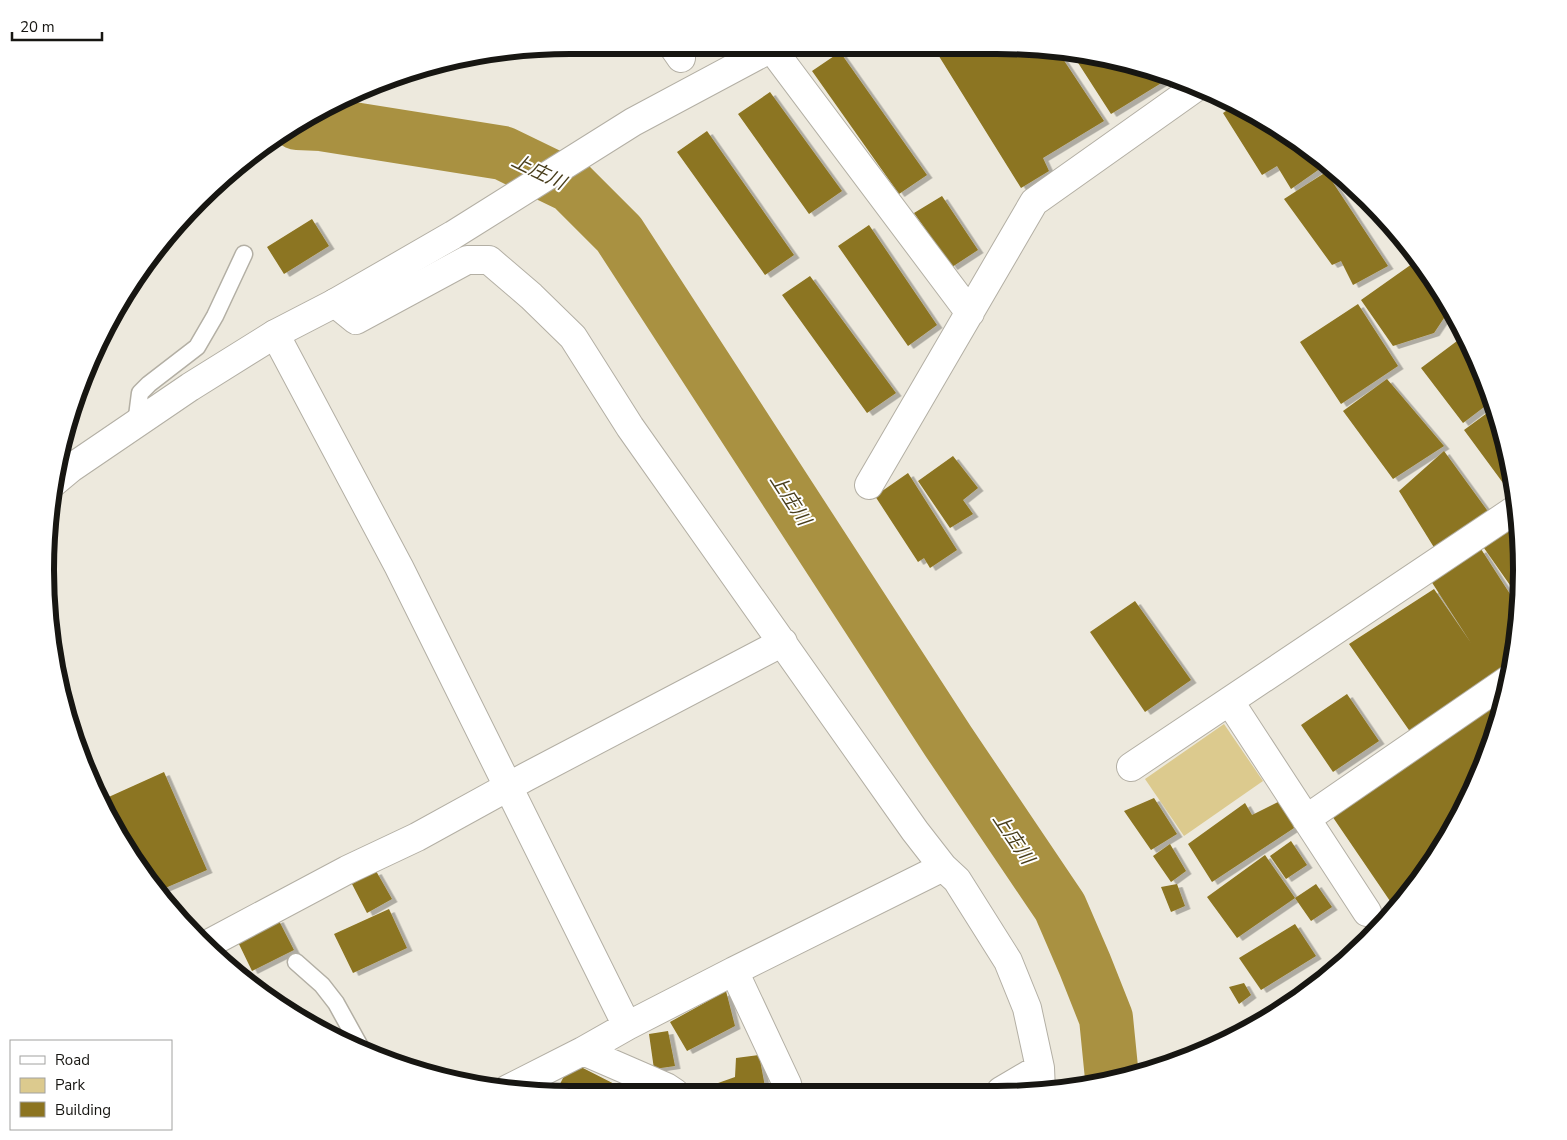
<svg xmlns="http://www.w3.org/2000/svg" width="1567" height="1140" viewBox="0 0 1567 1140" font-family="'Nunito Sans','Noto Sans JP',sans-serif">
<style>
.green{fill:#dcca8e}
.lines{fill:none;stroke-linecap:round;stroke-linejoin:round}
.river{stroke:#a99141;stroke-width:54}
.building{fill:#8c7420;filter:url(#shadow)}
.service-casing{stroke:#b3afa4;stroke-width:19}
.minor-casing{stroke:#b3afa4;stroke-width:30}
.tertiary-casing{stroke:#b3afa4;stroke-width:30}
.service{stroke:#fff;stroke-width:16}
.minor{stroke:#fff;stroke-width:28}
.tertiary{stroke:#fff;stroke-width:28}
.labels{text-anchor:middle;stroke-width:4;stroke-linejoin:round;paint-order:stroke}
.water-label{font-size:19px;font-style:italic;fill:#483d1b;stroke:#fff}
.rim{fill:none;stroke:#171612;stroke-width:6}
</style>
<defs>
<filter id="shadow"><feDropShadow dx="5.5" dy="3" stdDeviation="0" flood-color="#0004"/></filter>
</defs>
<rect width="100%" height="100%" fill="#ede9dd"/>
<path class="green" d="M 1224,724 L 1263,781 L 1184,836 L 1145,779 Z"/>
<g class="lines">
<path class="river" d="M 297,123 L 321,124 L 503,153 L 571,186 L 619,234 L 948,741 L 1060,907 L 1085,965 L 1106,1018 L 1112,1078"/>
</g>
<path class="building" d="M 932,45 L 997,45 L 1059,53 L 1104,121 L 1043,158 L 1049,171 L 1021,188 Z
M 840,52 L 927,175 L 899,194 L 812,71 Z
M 1073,55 L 1133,63 L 1157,71 L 1163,82 L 1111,114 Z
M 770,92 L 842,191 L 809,214 L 738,114 Z
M 1235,105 L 1288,133 L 1308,149 L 1321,168 L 1291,189 L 1277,166 L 1262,175 L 1223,113 Z
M 707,131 L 794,255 L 765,275 L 677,152 Z
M 1326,172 L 1388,266 L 1353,285 L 1341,261 L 1332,265 L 1284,199 Z
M 942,196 L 978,250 L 952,267 L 914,213 Z
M 312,219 L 329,246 L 284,274 L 267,247 Z
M 869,225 L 937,325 L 908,346 L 838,246 Z
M 1419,259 L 1450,309 L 1434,333 L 1393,346 L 1361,300 Z
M 810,276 L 896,393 L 867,413 L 782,295 Z
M 1358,304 L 1398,366 L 1341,404 L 1300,342 Z
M 1465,335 L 1469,340 L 1492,401 L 1463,423 L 1421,368 Z
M 1387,379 L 1444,446 L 1393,479 L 1343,411 Z
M 1494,408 L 1504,434 L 1512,482 L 1506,487 L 1464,430 Z
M 1444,451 L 1492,517 L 1435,549 L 1399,491 Z
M 953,456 L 978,488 L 963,500 L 973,514 L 950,528 L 918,481 Z
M 908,473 L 957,550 L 930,568 L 924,558 L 918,562 L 875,496 Z
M 1519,523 L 1521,535 L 1519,598 L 1484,548 Z
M 1481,549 L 1519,608 L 1518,638 L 1511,667 L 1411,733 L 1349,644 L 1434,589 L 1471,643 L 1431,581 Z
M 1135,601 L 1191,680 L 1145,712 L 1090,632 Z
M 1347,694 L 1379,741 L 1333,772 L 1301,725 Z
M 1504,695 L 1494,738 L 1452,832 L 1413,886 L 1390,901 L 1330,813 Z
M 164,772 L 207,870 L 156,892 L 102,800 Z
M 1154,798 L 1177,834 L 1151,850 L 1124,811 Z
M 1280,801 L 1297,826 L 1212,882 L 1188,844 L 1245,803 L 1252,815 Z
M 1291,841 L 1307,865 L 1286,879 L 1270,856 Z
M 1170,844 L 1186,871 L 1171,882 L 1153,856 Z
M 1265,855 L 1295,898 L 1316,884 L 1332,907 L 1311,921 L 1295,898 L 1237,938 L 1207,897 Z
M 376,871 L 392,899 L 367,913 L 352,884 Z
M 1177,884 L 1185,906 L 1171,912 L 1161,887 Z
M 389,909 L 407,948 L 353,973 L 334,934 Z
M 278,919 L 294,950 L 252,971 L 237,940 Z
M 1295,924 L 1316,956 L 1261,990 L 1239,958 Z
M 1244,983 L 1251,995 L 1239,1004 L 1229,987 Z
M 726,991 L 735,1026 L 687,1051 L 670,1022 Z
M 668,1031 L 675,1066 L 654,1069 L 649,1034 Z
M 343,1033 L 350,1045 L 333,1038 Z
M 759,1055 L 766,1092 L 690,1093 L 735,1077 L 736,1058 Z
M 571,1062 L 632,1093 L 555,1094 Z"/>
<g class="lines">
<g class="service-casing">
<path id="service" d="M 136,424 L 140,393 L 149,384 L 197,347 L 215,316 L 244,254
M 60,448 L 71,468
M 296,962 L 322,985 L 336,1003 L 362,1050"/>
</g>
<g class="minor-casing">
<path id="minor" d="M 672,45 L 681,58
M 769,45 L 970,313
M 335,303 L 356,320 L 467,260 L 489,260 L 531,296 L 573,337 L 630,427 L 915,831 L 943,867
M 275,334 L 399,567 L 627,1026 L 734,971
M 869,485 L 1034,202 L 1199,85
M 1230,702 L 1367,912
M 1131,767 L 1516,509
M 1306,819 L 1508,680
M 208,944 L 347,870 L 417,837 L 526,777 L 783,642
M 627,1026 L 583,1051 L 666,1087 L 675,1093
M 508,1089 L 583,1051
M 1001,1091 L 1040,1068
M 789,1092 L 787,1084 L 734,971 L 943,867 L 957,880 L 1008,961 L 1027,1008 L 1040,1068 L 1041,1091"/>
</g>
<g class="tertiary-casing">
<path id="tertiary" d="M 53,483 L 71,468 L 190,387 L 275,334 L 335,303 L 453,235 L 633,122 L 777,45"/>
</g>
<use href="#service" class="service"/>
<use href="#minor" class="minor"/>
<use href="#tertiary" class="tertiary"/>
</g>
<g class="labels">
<g class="water-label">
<text transform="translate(539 171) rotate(26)" y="7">上庄川</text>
<text transform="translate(791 499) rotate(57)" y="7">上庄川</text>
<text transform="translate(1014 838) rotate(56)" y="7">上庄川</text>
</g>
</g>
<path d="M0 0H1567V1140H0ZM570 54H997A516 516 0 0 1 1513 570V570A516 516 0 0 1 997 1086H570A516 516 0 0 1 54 570V570A516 516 0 0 1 570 54Z" fill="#fff" fill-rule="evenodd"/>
<path class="rim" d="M570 54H997A516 516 0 0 1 1513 570V570A516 516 0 0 1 997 1086H570A516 516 0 0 1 54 570V570A516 516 0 0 1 570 54Z"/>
<rect x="10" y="1040" width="162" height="90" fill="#ffffff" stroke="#a2a2a0"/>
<rect x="20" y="1056" width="25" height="8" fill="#ffffff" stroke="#a2a2a0"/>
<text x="55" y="1065" font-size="15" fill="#171612">Road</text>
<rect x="20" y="1078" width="25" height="15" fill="#dcca8e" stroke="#a2a2a0"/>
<text x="55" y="1090" font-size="15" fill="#171612">Park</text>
<rect x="20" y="1102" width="25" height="15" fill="#8c7420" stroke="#a2a2a0"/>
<text x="55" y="1115" font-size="15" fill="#171612">Building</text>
<path d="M12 32v8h90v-8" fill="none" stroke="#171612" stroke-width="2.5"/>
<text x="20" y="32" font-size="15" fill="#171612" stroke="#ffffff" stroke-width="4" paint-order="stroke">20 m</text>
</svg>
